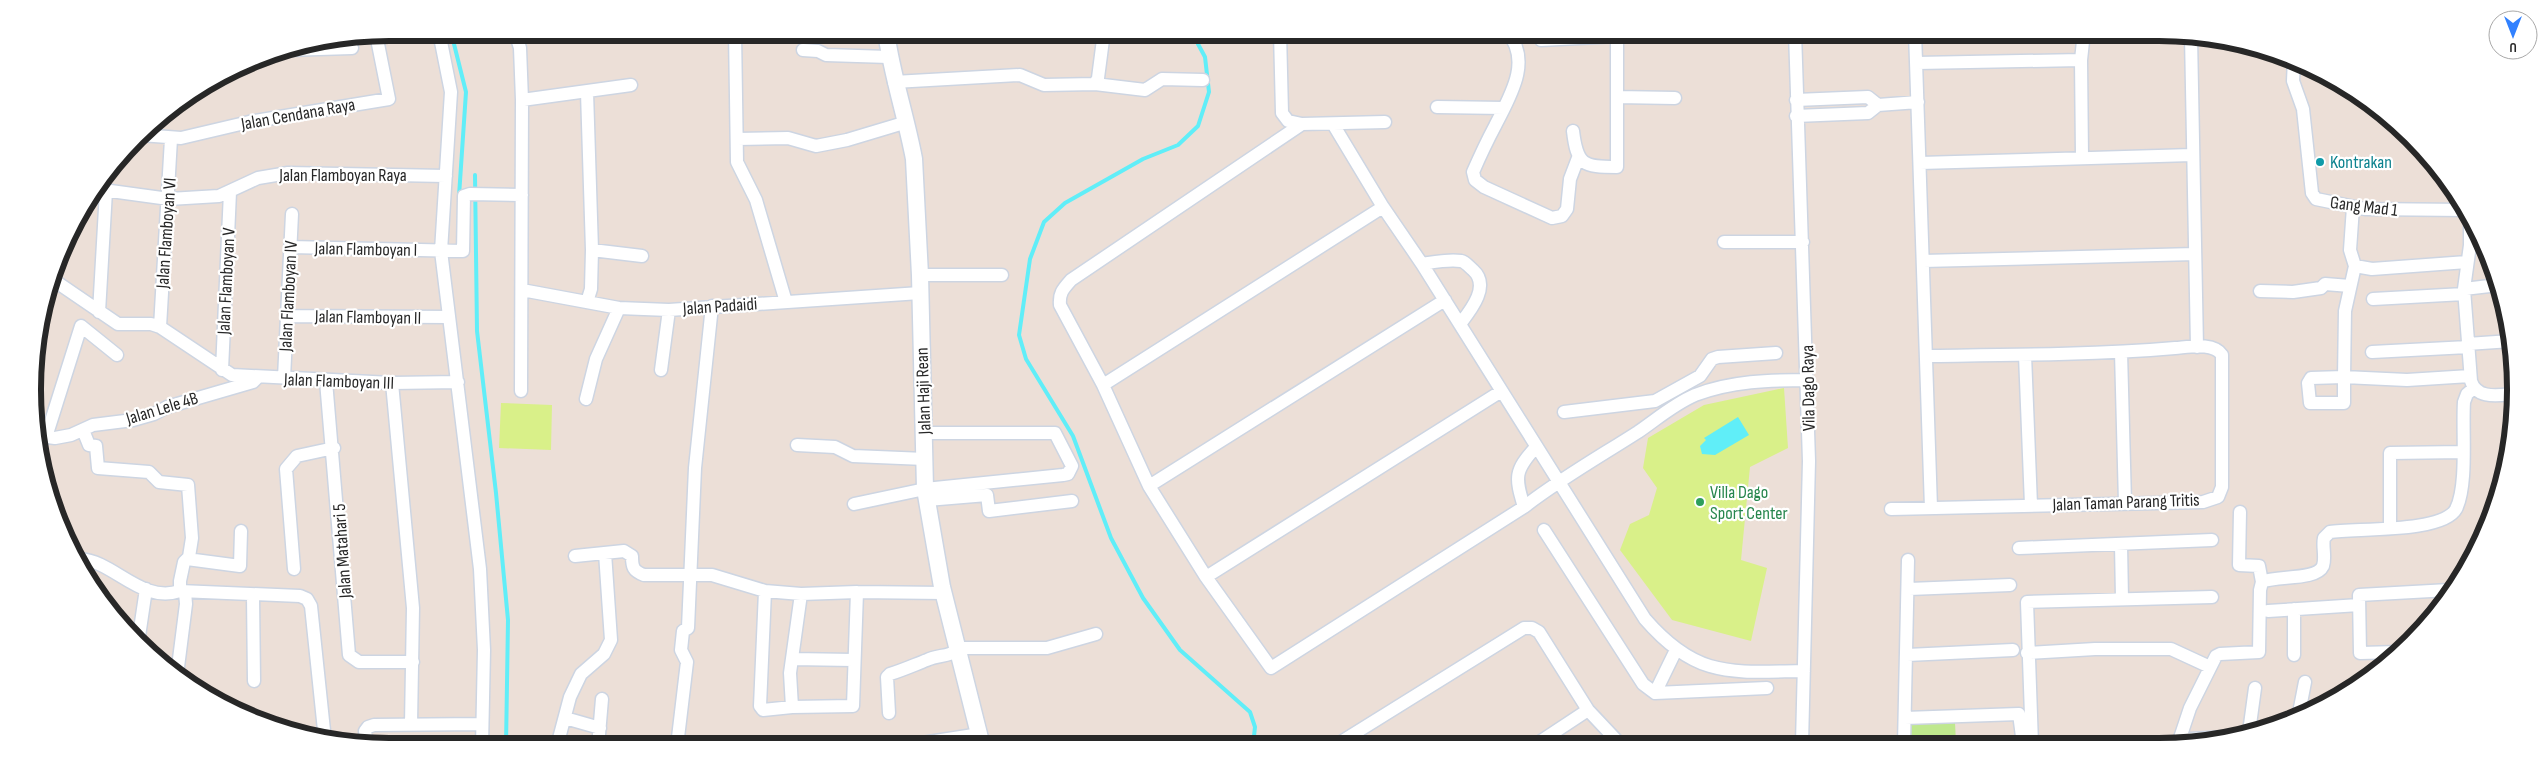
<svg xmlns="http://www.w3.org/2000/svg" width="2548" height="779" viewBox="0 0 2548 779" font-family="'Sofia Sans Condensed',sans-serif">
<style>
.green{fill:#bfe88e}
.pitch{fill:#d9f089}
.water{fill:#60eef8}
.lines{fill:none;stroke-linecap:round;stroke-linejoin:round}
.stream{stroke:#60eef8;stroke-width:4}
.minor-casing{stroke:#cdd5e2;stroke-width:15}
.tertiary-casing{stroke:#cdd5e2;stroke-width:19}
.minor{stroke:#fff;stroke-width:12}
.tertiary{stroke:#fff;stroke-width:16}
.culture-dot{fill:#0f9aa8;stroke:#fff;stroke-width:2}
.leisure-dot{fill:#2e9e5b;stroke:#fff;stroke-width:2}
.labels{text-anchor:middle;stroke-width:4.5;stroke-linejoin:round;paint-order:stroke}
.street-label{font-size:18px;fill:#272727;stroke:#fff}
.culture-label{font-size:18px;fill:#0d838f;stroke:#fff;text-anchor:start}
.leisure-label{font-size:18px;fill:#27864d;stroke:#fff;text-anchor:start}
.rim{fill:none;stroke:#272727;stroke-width:6}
</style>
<rect width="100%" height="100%" fill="#ecdfd7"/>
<path class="green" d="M 1955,722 L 1956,744 L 1908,744 L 1909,723 Z"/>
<path class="pitch" d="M 1784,388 L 1788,448 L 1750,467 L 1741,560 L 1767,568 L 1751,641 L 1672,620 L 1620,550 L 1630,524 L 1649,515 L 1657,488 L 1643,468 L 1648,438 L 1704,405 Z
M 501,403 L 552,405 L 551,450 L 499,448 Z"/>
<path class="water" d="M 1738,417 L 1749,435 L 1715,455 L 1702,454 L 1700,446 L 1706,440 L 1704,438 Z"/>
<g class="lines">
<path class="stream" d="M 451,32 L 466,92 L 459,196
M 1197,32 L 1198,44 L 1205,57 L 1209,92 L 1198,126 L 1178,145 L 1143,159 L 1065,203 L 1044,222 L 1030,259 L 1019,335 L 1026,359 L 1073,436 L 1111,538 L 1143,598 L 1180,650 L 1250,712 L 1255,727 L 1253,745
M 475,175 L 477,331 L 496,493 L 508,620 L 506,746"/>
<g class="minor-casing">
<path id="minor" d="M 439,32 L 451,92 L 441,251 L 480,569 L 484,650 L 482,746
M 515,32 L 520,48 L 522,100 L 521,391
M 735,32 L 737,162 L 756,200 L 786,302
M 1280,32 L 1282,113 L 1288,121 L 1302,124 L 1385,122
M 1507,32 C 1533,61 1509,98 1495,126 C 1487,141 1480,156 1473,172 L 1475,180 L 1484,187 L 1552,218 L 1562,216 L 1567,209 L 1570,179 L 1578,158
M 1795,32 L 1809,461 L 1802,744
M 1915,32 L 1931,508
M 1617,33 L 1682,34
M 2191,36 L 2197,347
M 1541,40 L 1617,36
M 286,50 L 352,48
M 803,50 L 818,51 L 826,55 L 889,57
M 2294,59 L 2293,81 L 2303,109 L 2312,193 L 2316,199 L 2365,209 L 2465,210
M 1917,63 L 2081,60
M 894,82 L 1020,75 L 1044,85 L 1095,84 L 1098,78 L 1104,32
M 1095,84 L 1145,90 L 1162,79 L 1203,80
M 587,92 L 592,250 L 591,289 L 587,302
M 1617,97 L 1675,98
M 522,100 L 631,85
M 1796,100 L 1868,97 L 1878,105 L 1868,113 L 1796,116
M 1878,105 L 1918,102
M 1437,107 L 1504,108
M 1302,124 L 1071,280 C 1063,289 1059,293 1060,305 L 1103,385 L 1149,486 L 1206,577 L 1271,668 L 1524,507 C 1560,479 1599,457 1638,432 C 1657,419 1674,404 1695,395 C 1731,381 1770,380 1808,380
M 1333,124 L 1383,207 L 1422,264 L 1645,619 C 1697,679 1731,672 1804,671
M 1573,131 C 1577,165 1583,167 1617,167 L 1617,32
M 141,135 L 181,138 L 249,122 L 389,99 L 376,34
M 737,139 L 788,138 L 816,146 L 847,140 L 907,122
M 2082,157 L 2081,60 L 2084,32
M 1920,163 L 2192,155
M 96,189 L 169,199 L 219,196 L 258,178 L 288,173 L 446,176
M 2353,207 L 2350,250 L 2355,266 L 2345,311 L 2344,377 L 2407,380 L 2470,376
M 2470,219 L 2470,245 L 2464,289 L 2471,381 C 2477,400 2499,395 2515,394
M 1724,242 L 1803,242
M 291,247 L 463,251 L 464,196 L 470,194 L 522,195
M 592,250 L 642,256
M 1923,261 L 2195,254
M 1422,264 C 1435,262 1448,259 1461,261 C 1466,262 1469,267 1473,270 C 1491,286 1470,311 1460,324
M 2355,266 L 2372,269 L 2467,262
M 920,275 L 1002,275
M 55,281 L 118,324 L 151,324 L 160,327 L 232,375 L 392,383 L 458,382
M 2464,289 L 2498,285
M 522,290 L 619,308 L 669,310 L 920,293
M 2260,291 L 2293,292 L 2321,288 L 2325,284 L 2350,286
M 2373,299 L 2464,294
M 99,312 L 106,191
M 288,316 L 449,317
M 160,327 L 171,139
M 2467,344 L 2511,341
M 2121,352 L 2125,503
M 2372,352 L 2468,347
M 2025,355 L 2031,505
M 222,370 L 230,192
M 661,370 L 669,310
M 2344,377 L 2344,403 L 2310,403 L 2308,383 L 2311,378 Z
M 284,378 L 292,214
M 326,381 L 349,655 L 359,662 L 413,662
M 392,383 L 413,608 L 411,724
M 1103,385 L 1383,207
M 586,399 L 596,359 L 619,308
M 1564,412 L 1655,401 L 1700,376 L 1712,359 L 1718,357 L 1776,353
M 83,430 L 89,445 L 96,446 L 98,468 L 149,472 L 159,482 L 188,485 L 192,538 L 189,557 L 184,562 L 180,581 L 180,591
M 37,433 L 40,436 L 55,438 L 71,435 L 93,425 L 133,420 L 154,414 L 167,407 L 253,382 L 257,378
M 46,437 L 81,326 L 117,355
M 797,445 L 835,447 L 853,456 L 925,459
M 1149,486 L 1445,300
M 927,500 L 987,495 L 989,511 L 1072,501
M 854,504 L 925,489 L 1063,475 L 1068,474 L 1072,466 L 1055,433 L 925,433
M 1524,507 C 1515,477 1514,471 1536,447
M 1891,509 L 2203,502 L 2218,497 L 2222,487 L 2222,355 C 2214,342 2189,347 2175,348 C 2092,355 2009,355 1926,356
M 2240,512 L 2239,565 L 2259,566 L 2262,582
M 2390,527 L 2390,453 L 2463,452
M 1544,530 L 1643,684 L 1655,693 L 1767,688
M 2121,544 L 2122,599
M 2019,548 L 2212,540
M 575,556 L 624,551 L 632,556 C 632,567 633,571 644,575 L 712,575 L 765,591 L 801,594 L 857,592 L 944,593
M 80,559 C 114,561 141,604 180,591 L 300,596 L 307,599 L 311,606 L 325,740
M 187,559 L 240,566 L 241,531
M 294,569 L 286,469 L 297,456 L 334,448
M 1206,577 L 1500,392
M 1909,589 L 2010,585
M 765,591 L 760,706 L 763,710 L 792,707 L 853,706 L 857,592
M 253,596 L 254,681
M 2294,609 L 2294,655
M 2268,611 L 2359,605
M 138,643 L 146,589
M 2398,652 L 2360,653 L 2359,595 L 2449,590
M 2027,653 L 2095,649 L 2171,649 L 2210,667
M 1907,655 L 2013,650
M 793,659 L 853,660
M 177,675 L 186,604 L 185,592
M 1655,693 L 1676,650
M 792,707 L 790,673 L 801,594
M 889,713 L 887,677 L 890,674 C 903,670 914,665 927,660 C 939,654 949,658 959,648 L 1047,648 L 1096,634
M 565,718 L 600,728
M 1905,718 L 2019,714 L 2023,744
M 2298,718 L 2305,682
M 2249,732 L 2255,688
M 367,744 L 365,731 L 368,727 L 374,725 L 482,724
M 1904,744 L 1908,560
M 2032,744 L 2027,602 L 2212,597
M 2178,744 L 2190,708 L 2216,656 L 2220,654 L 2259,652 L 2260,590 L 2262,582 C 2276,575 2316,581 2323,566 C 2326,557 2322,546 2324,538 L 2330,532 C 2356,528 2443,533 2456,509 C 2468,485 2462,430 2464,402 L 2467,394 L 2474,388
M 2180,744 L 2190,739 L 2228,737
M 1336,745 L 1524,628 L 1532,628 L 1539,632 L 1588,710 L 1620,744
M 1535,745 L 1588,710
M 557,746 L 570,697 L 581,674 L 604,654 L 611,640 L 605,553
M 598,746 L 602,699
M 677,746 L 687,662 L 681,650 L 683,631 L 688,628 L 695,468 L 712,306
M 903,746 L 980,734"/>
</g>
<g class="tertiary-casing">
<path id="tertiary" d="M 886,32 C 892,76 906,116 914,159 L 920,275 L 925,489 L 942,587 L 982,746"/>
</g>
<use href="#minor" class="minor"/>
<use href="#tertiary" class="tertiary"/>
</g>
<circle class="culture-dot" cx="2320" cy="162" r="5"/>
<circle class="leisure-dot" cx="1700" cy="502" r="5"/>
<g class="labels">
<g class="street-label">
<text transform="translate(298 114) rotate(-10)" y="6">Jalan Cendana Raya</text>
<text x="343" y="181">Jalan Flamboyan Raya</text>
<text transform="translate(2364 206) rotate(7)" y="6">Gang Mad 1</text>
<text transform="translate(166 233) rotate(-86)" y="6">Jalan Flamboyan VI</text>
<text transform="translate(366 249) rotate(1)" y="6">Jalan Flamboyan I</text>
<text transform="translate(226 281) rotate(-87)" y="6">Jalan Flamboyan V</text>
<text transform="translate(288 296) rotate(-87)" y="6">Jalan Flamboyan IV</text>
<text transform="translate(720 306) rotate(-4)" y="6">Jalan Padaidi</text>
<text transform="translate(368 317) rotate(1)" y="6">Jalan Flamboyan II</text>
<text transform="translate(339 381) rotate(2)" y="6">Jalan Flamboyan III</text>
<text transform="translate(1808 388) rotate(-91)" y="6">Vila Dago Raya</text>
<text transform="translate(923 391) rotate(-92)" y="6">Jalan Haji Rean</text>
<text transform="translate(162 408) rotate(-17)" y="6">Jalan Lele 4B</text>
<text transform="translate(2126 502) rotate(-2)" y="6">Jalan Taman Parang Tritis</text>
<text transform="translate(342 551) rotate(-94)" y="6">Jalan Matahari 5</text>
</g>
<g class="culture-label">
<text x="2330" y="168">Kontrakan</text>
</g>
<g class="leisure-label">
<text x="1710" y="498">Villa Dago<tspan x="1710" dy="21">Sport Center</tspan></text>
</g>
</g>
<path d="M0 0H2548V779H0ZM389 41H2159A348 348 0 0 1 2507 389V390A348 348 0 0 1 2159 738H389A348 348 0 0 1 41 390V389A348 348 0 0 1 389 41Z" fill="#fff" fill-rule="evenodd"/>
<path class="rim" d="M389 41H2159A348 348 0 0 1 2507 389V390A348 348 0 0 1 2159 738H389A348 348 0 0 1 41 390V389A348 348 0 0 1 389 41Z"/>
<g transform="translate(2513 35) rotate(180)"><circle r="24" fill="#ffffff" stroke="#a9a9a9"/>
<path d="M0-4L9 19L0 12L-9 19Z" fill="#3181ff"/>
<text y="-8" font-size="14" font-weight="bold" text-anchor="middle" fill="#272727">U</text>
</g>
</svg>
